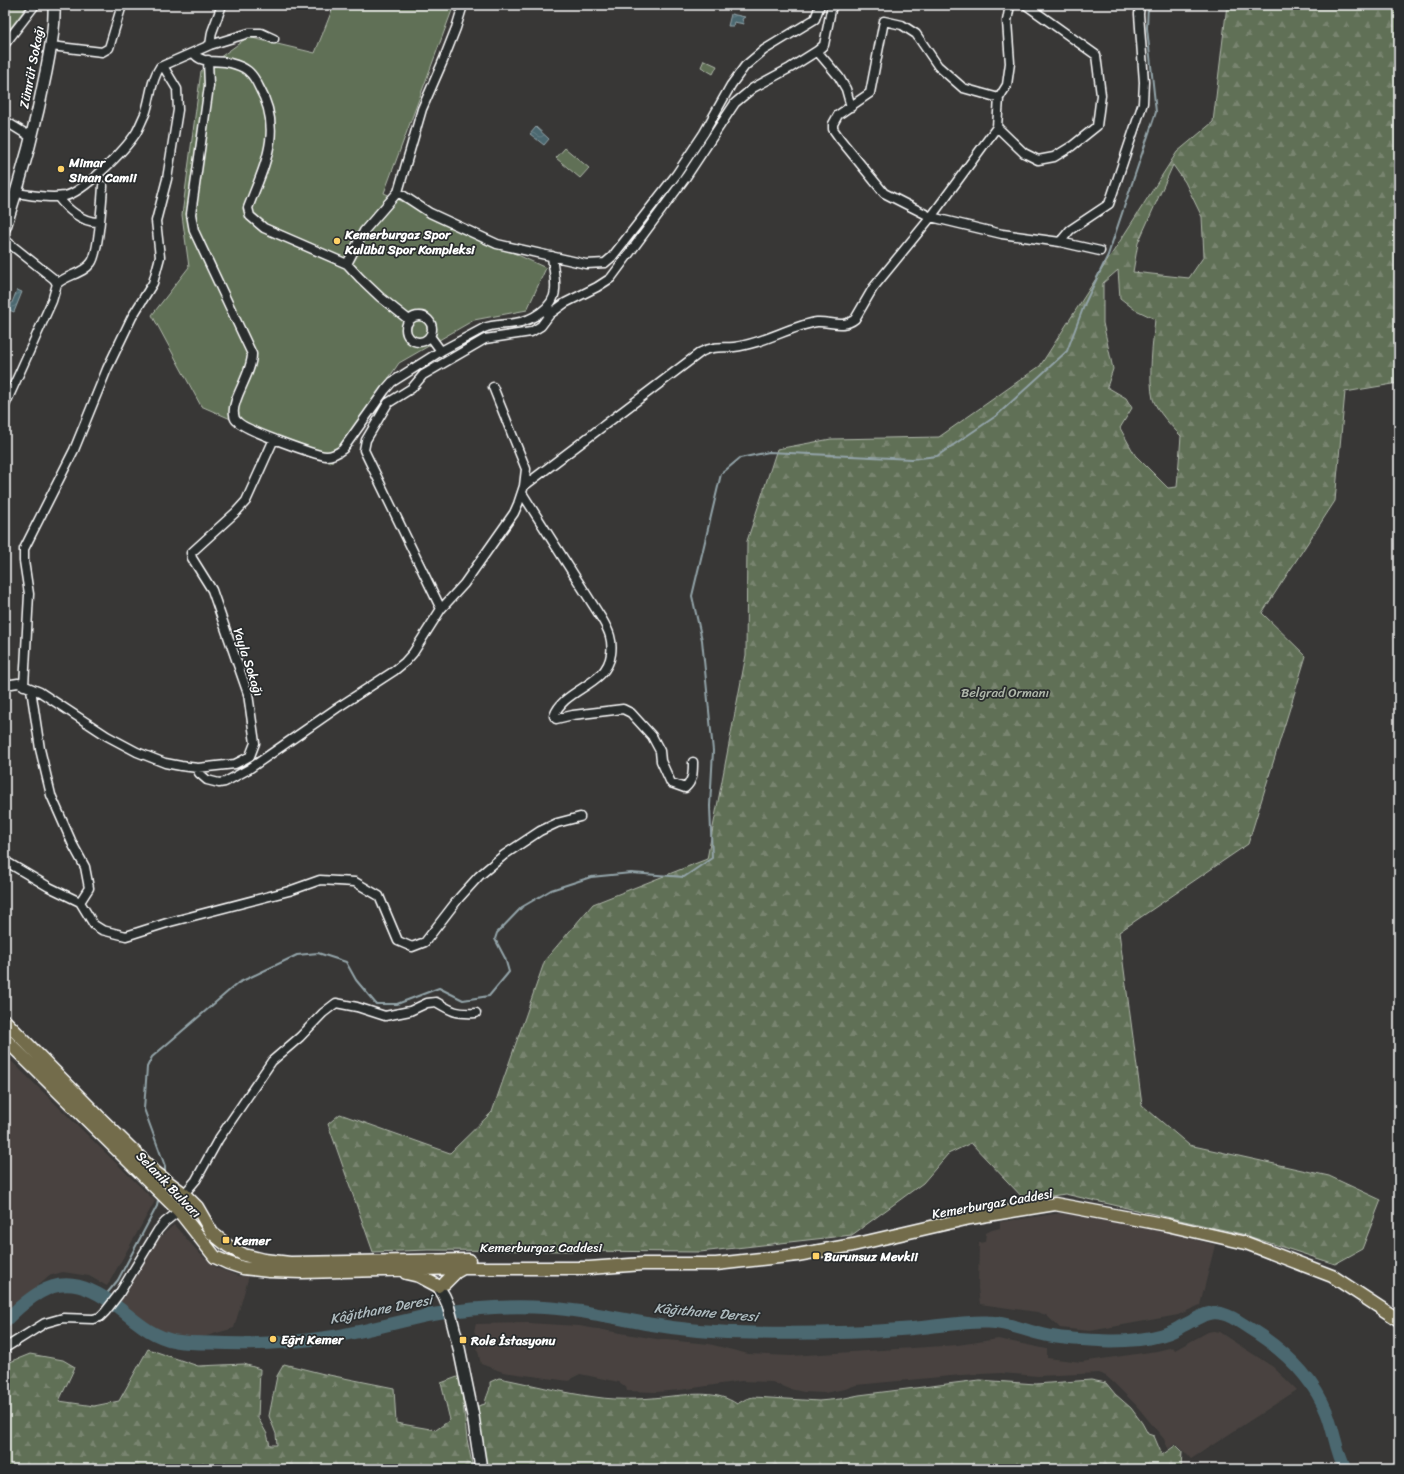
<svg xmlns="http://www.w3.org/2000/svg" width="1404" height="1474" viewBox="0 0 1404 1474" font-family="Sriracha,sans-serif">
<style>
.built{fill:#494340}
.grass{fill:#617057;stroke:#b0b8ab}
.forest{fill:url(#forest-firs);stroke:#b0b8ab;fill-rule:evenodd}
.water{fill:url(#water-waves);stroke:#93a4a9}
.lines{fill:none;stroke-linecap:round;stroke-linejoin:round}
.stream{stroke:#93a4a9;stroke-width:2}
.river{stroke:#4b6770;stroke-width:13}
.street-casing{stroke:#fff;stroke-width:11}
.secondary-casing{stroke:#fff;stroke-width:14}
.primary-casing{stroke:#fff;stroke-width:15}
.street{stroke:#2a2d2e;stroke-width:8}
.secondary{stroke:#2a2d2e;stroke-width:11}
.primary{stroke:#736c4b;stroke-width:12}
.poi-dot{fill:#ffd166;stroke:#2a2d2e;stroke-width:1.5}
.labels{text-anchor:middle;stroke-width:3.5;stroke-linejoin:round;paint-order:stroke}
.street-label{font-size:13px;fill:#fff;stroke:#2a2d2e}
.poi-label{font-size:13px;font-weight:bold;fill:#fff;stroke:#2a2d2e;text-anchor:start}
.park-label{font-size:13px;fill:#b0b8ab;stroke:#2a2d2e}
.water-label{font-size:14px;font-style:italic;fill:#aebbbf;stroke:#2a2d2e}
</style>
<defs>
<pattern id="forest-firs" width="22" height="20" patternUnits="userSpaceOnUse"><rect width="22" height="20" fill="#617057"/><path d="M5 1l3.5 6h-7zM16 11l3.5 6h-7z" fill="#798570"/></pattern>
<pattern id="water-waves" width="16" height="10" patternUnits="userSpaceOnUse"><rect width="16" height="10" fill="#4b6770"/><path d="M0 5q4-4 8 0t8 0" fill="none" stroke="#667e85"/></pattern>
</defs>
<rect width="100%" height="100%" fill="#383736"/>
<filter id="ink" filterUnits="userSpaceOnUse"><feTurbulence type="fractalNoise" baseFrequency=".025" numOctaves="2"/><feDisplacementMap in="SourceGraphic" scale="8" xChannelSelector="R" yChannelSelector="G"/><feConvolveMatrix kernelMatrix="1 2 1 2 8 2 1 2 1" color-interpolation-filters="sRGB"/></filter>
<g filter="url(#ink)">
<path class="built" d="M 5,1055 L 155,1201 L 107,1286 L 89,1276 L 63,1272 L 48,1276 L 26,1297 L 5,1313 Z
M 1061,1213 L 1142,1225 L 1215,1245 L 1200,1305 L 1178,1315 L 1090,1331 L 1060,1328 L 1046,1315 L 1037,1312 L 980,1304 L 978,1288 L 979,1243 L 985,1242 L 986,1233 L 992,1230 L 1000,1228 L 1000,1222 Z
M 174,1225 L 200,1254 L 217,1268 L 239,1276 L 249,1276 L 234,1328 L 203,1337 L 187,1340 L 171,1337 L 153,1329 L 136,1318 L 118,1301 L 160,1237 Z
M 527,1323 L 579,1326 L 656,1339 L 709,1344 L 748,1354 L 791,1356 L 958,1345 L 998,1339 L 1047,1349 L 1047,1358 L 1081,1362 L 1157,1351 L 1173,1347 L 1175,1350 L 1208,1332 L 1213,1331 L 1219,1332 L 1273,1367 L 1297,1390 L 1191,1459 L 1176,1443 L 1168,1449 L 1164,1439 L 1136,1405 L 1114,1383 L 1106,1376 L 1098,1373 L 1038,1376 L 1001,1373 L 961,1375 L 856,1385 L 845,1389 L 824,1393 L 804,1392 L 790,1389 L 772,1382 L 741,1381 L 680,1390 L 656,1392 L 627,1391 L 626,1387 L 619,1382 L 580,1374 L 572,1378 L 569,1381 L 503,1372 L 481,1364 L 477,1347 L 482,1344 L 474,1331 L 476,1324 Z"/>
<path class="grass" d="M 5,5 L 28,5 L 5,35 Z
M 334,5 L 454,5 L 384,193 L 546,268 L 527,310 L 474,320 L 399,363 L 331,463 L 201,406 L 152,315 L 189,267 L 182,215 L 201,71 L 248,37 L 315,53 Z
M 704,60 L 717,66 L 713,74 L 701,67 Z
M 565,148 L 589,168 L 580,178 L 556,158 Z"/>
<path class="forest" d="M 1227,5 L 1399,5 L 1399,383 L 1345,392 L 1335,501 L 1262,613 L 1306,656 L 1248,844 L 1119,932 L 1142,1105 L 1189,1145 L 1329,1176 L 1381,1200 L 1362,1249 L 1335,1264 L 1242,1234 L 1065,1194 L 1025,1200 L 971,1143 L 948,1154 L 923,1183 L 852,1235 L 700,1252 L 428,1250 L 373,1252 L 328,1124 L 340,1114 L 450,1153 L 492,1112 L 545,960 L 593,904 L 707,859 L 746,655 L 747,541 L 777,449 L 831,439 L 939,437 L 1040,366 L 1177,152 L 1213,122 ZM 1173,165 L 1185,182 L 1202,217 L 1204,256 L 1189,278 L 1133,272 L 1138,243 ZM 1118,270 L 1120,298 L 1134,309 L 1155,319 C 1153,341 1148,379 1153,399 C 1156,410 1173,428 1181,436 L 1177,487 L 1168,488 L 1135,455 L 1120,428 L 1132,408 L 1126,398 L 1107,387 L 1113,369 L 1103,323 L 1103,283 Z
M 148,1349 L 198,1366 L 244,1364 L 260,1369 L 258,1418 L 267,1434 L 270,1445 L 277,1445 L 276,1434 L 269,1416 L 277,1376 L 284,1364 L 324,1374 L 394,1388 L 396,1423 L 436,1430 L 450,1420 L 441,1383 L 460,1376 L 467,1439 L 473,1469 L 5,1469 L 5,1364 L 30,1354 L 63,1360 L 75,1367 L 59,1401 L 94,1406 L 119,1401 Z
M 499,1378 C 531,1384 563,1393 595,1397 C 620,1401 647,1399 672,1396 C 694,1394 718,1391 737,1404 L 746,1399 L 753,1397 L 819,1401 L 840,1399 L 859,1395 L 979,1380 L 1036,1384 L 1091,1380 L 1106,1383 L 1115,1394 L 1131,1408 L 1142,1423 L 1148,1434 L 1154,1436 L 1162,1455 L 1176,1445 L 1182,1451 L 1181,1469 L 488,1469 L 480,1435 L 478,1406 L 485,1404 C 486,1395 491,1391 490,1382 Z"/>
<path class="water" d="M 731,14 L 745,17 L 742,19 L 744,24 L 734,22 L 733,26 L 728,26 Z
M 536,127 L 549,139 L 544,145 L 530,134 Z
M 17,290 L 22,292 L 14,312 L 9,310 Z"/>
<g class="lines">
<path class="stream" d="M 165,1172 L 165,1166 L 144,1109 L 147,1067 L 152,1057 L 238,983 L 297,955 L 318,953 L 346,962 L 356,980 L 376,1004 L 397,1004 L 439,988 L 463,1000 L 489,996 L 509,972 L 505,958 L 495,939 L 497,933 L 522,907 L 551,890 L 591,877 L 631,873 L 684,877 L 712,858 L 710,806 L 713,751 L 702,640 L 692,596 L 721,474 L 740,458 L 769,452 L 912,459 L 937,456 L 996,416 L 1067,351 L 1085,303 L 1108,255 L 1156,112 L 1147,28 L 1148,5
M 104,1297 L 118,1280 L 157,1206 L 158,1201"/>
<path class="river" d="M 5,1321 C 45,1281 71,1270 119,1308 C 137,1322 151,1336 175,1341 C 187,1343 200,1343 212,1343 C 251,1345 291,1343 330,1337 C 364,1332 396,1322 430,1315 C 464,1309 499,1306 533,1307 C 573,1308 610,1317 649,1324 C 683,1330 718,1333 752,1333 C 804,1334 856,1333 907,1329 C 934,1327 961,1321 988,1322 C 1008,1322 1025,1331 1045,1335 C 1066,1340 1089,1340 1111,1341 C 1128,1341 1145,1340 1162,1335 C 1169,1333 1176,1330 1182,1326 C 1196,1320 1207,1309 1223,1314 C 1232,1316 1241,1323 1249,1328 C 1283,1349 1312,1375 1327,1413 C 1334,1431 1336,1451 1345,1469"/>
<g class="street-casing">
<path id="street" d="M 1010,5 L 1007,21 L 1010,63 L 1007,85 L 999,98 L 963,88 L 938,66 L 916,34 L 902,25 L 884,21 L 870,93 L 838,115 L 833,124 L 833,129 L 840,139 L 884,193 L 931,217 L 1002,234 L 1060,242 L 1100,251
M 5,44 L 35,5
M 210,45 L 212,32 L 222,5
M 51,46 L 102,52 L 109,48 L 122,5
M 817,51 L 839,77 L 846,89 L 851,107
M 194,53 C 200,64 219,60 230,63 C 246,67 252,72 259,87 C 284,131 264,166 248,208 L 250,216 L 264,228 L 347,264 L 360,278 L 380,297 L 409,320
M 208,60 L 209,86 L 191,214 L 194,231 L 252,354 C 252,374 231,400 234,414 C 234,417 235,420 238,422 C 245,430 315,455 326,456 C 333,456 338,453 343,449 L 385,390 L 392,382 L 441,351 L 484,328 C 494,324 504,325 515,323 C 531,321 554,308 555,290 C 556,279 553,267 552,256
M 5,121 L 31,137
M 997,127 L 1024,153 L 1038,160 L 1054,157 L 1072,146 L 1097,126 L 1101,95 L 1096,55 L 1026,5
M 398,192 L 430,213 L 497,244 L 586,264 L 605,263 L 612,257 L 676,175 L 704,133 L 731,85 L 745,66 L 764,50 L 815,19 L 820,5
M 16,193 C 32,195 49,199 65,196 C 84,192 125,150 136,133 C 139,128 142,120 145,114 C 151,98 150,82 160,67 L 210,45 L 249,33 L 261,33 L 274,39
M 5,194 L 14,199
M 58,197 C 67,209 83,223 99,222
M 5,240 L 54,279 L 57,284 L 52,301 L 5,405
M 1060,242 L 1070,230 L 1109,204 L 1143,103 L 1144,82 L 1139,14 L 1140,5
M 347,264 L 364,231 L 398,192 L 422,109 L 443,61 L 456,28 L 463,5
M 57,284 C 66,275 83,274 91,263 C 99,254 102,200 103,186
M406 329a13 13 0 1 1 26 0a13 13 0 1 1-26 0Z
M 430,336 L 441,351
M 493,387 L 526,469 L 524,486
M 522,493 L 602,619 C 609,631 613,640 611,654 C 607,686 564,688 554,716 L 556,719 L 573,715 L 623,709 L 631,713 L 652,736 L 660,751 L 661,761 L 671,783 L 685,788 C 693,781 693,773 693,762
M 441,609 L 364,450 L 366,440 L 388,403 L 412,388 L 423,375 L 485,339 L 531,332 L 541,326 L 550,314 L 565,303 L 597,287 L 611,278 L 686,177 L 735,103 L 753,88 L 790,68 L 817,51 L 824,45 L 832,5
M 5,685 L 18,683 L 40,692 L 107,736 L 137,752 L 165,763 L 181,766 L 198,768 L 235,764 L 243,760 L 250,756 L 255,743 L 248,694 L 212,590 L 192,558 L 191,553 L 236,512 L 246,501 L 274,439
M 24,686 L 29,594 L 24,561 L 24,549 L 74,450 L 107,369 L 132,317 L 153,283 L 160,257 L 156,221 L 167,179 L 178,110 L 177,89 L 163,66
M 31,689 L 40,749 L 51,795 L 73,845 L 85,867 L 89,888 L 80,902
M 198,768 L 199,773 L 207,780 L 219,783 L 225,782 L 249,769 L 337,708 L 394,671 L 405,662 L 413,653 L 441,609 L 464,584 L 514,513 L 518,504 L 524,486 L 701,352 C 712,346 722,348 734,347 C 763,344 790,326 817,322 C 830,321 843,329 855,319 L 873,288 L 931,217 L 997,127 L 999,98
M 5,861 L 49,887 L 80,902 L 94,925 L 102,930 L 126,936 L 170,922 L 289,891 L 320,880 L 355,882 L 379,896 L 398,941 L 412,947 L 425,942 L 459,898 L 479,876 L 504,855 L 540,831 L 557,823 L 580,817
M 184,1194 L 196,1180 L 218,1140 L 272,1061 L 300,1037 L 323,1013 L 336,1003 L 357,1007 L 385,1016 L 410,1011 L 427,1003 L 436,1002 C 453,1012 456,1014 476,1013
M 5,1348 L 45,1323 L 63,1318 L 93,1319 L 100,1317 L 105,1312 L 119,1294 L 158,1230 L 165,1222 L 179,1211"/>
</g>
<g class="secondary-casing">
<path id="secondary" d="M 5,227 C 22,176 36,124 46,72 C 50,50 55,28 54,5
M 438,1286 L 444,1296 L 448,1305 L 459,1348 L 473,1416 L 481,1469"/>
</g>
<g class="primary-casing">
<path id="primary" d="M 5,1021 L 102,1120 L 156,1173 L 184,1194 L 197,1207 L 212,1233 L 228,1246 L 244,1255 L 264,1260 L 290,1263 L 469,1260
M 5,1039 L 179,1211 L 215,1257 L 228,1263 L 243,1268 L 269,1271 L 302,1272 L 463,1268 L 589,1268 L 643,1264 L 716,1264 L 797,1255 L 853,1245 L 970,1218 L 1055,1204 L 1167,1225 L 1246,1243 L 1332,1276 L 1399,1320
M 406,1273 L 419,1276 L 438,1286
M 445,1283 L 456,1272 L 463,1268"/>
</g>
<use href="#street" class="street"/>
<use href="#secondary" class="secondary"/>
<use href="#primary" class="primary"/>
</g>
</g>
<g class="poi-dot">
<circle cx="61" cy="169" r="4"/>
<circle cx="337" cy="241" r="4"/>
<rect x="222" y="1236" width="8" height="8" rx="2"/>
<rect x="812" y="1252" width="8" height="8" rx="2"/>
<circle cx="273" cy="1339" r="4"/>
<rect x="459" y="1336" width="8" height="8" rx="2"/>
</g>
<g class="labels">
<g class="street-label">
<text transform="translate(31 67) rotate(-79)" y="5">Zümrüt Sokağı</text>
<text transform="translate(249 662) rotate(72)" y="5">Yayla Sokağı</text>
<text transform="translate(169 1184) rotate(46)" y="5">Selanik Bulvarı</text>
<text transform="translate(992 1203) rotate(-10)" y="5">Kemerburgaz Caddesi</text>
<text x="541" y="1252">Kemerburgaz Caddesi</text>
</g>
<g class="poi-label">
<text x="69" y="167">Mimar<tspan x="69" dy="15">Sinan Camii</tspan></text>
<text x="345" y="239">Kemerburgaz Spor<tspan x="345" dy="15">Kulübü Spor Kompleksi</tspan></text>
<text x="234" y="1245">Kemer</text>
<text x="824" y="1261">Burunsuz Mevkii</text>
<text x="281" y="1344">Eğri Kemer</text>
<text x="471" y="1345">Role İstasyonu</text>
</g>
<g class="park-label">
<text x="1005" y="697">Belgrad Ormanı</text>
</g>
<g class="water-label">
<text transform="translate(381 1309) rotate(-11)" y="5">Kâğıthane Deresi</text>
<text transform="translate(706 1312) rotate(5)" y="5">Kâğıthane Deresi</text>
</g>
</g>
<rect width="1404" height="1474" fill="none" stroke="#2a2d2e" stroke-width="20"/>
<rect x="10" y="10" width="1384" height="1454" fill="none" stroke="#fff" stroke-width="1.5" filter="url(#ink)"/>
</svg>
